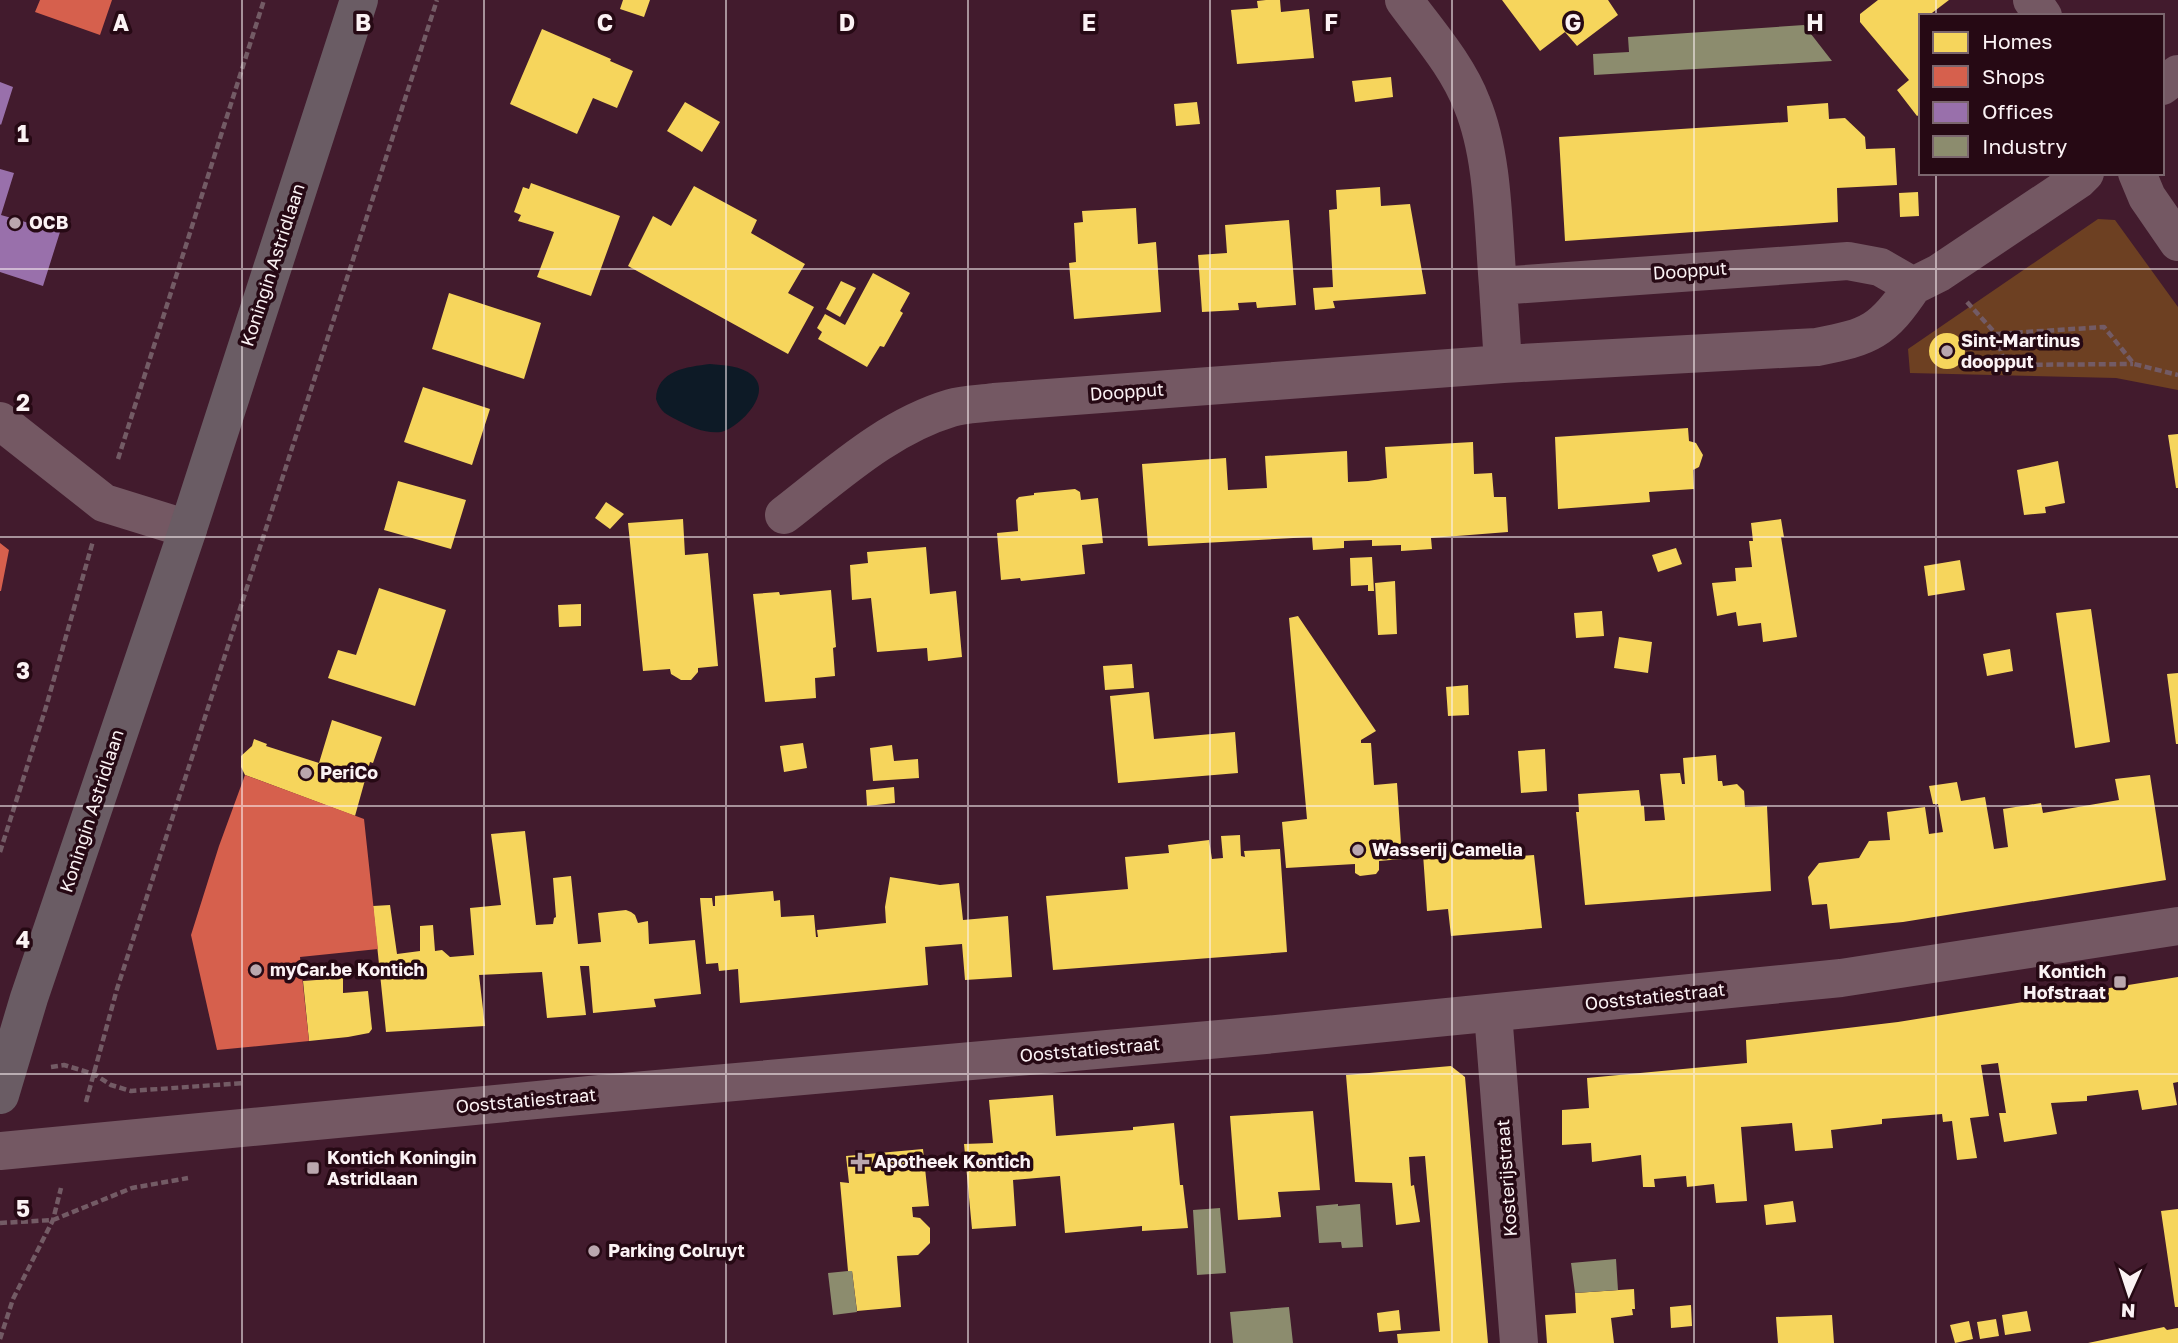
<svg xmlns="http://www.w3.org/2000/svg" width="2178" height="1343" viewBox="0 0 2178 1343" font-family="'Golos Text',sans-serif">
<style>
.green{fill:#6d4022}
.water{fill:#0d1a26}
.homes{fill:#f6d55c}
.shops{fill:#d6604d}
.offices{fill:#9970ab}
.industry{fill:#8c8c6e}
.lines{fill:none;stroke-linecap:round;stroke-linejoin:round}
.path{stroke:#735b65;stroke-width:4.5;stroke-dasharray:7 3.5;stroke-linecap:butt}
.minor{stroke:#745863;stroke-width:38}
.primary{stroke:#6a5c64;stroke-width:38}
.grid{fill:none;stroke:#fbf2f4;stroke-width:2;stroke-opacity:0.55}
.poi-dot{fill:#baa7ae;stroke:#260914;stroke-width:2.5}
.labels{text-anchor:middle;stroke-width:7;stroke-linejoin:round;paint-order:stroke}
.poi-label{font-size:18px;font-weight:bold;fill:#fbf2f4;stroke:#260914;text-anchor:start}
.street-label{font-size:18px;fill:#fbf2f4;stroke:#260914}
.grid-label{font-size:23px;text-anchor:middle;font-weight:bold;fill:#fbf2f4;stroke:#260914;stroke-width:7;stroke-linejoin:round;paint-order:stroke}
</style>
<rect width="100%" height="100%" fill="#421b2d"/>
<path class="green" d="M 2098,219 L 2115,220 L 2178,307 L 2178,390 L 2116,378 L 1910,373 L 1908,349 Z"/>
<path class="water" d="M 710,364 C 723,365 742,366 752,375 C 774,393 739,428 721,432 C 706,434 691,427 679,421 C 667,415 660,412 656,399 C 657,370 687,367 710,364 Z"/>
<path class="homes" d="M 623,0 L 650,0 L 644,17 L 620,9 Z
M 1266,0 L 1280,0 L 1281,12 L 1309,9 L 1314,58 L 1237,64 L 1231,10 L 1258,8 L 1257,1 Z
M 1502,0 L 1608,0 L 1618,15 L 1577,46 L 1565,32 L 1540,51 Z
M 1878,0 L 1949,0 L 1928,16 L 1921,16 L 1921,114 L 1917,116 L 1897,90 L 1909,80 L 1860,22 L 1860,14 Z
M 542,29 L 611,59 L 610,61 L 633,71 L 617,108 L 593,98 L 577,134 L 510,104 Z
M 1391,77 L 1393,97 L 1355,102 L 1352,81 Z
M 685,102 L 720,122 L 702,152 L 667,131 Z
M 1197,102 L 1200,124 L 1176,126 L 1174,104 Z
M 1828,103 L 1829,119 L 1845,118 L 1865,137 L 1866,149 L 1895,148 L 1897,185 L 1837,188 L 1838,222 L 1565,241 L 1559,137 L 1788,122 L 1787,106 Z
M 531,183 L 620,216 L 591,296 L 537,277 L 554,232 L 518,221 L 521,215 L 514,212 L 523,187 L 529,189 Z
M 694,186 L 757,220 L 751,233 L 805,264 L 788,293 L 814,307 L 788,354 L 628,266 L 653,216 L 671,226 Z
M 1380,187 L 1381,206 L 1410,204 L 1426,294 L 1333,301 L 1335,308 L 1315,310 L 1313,288 L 1333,287 L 1329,210 L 1337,209 L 1336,190 Z
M 1918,192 L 1919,216 L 1900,217 L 1899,193 Z
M 1136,208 L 1138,244 L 1156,242 L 1161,312 L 1074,319 L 1069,263 L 1076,262 L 1074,223 L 1083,222 L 1082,211 Z
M 1289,220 L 1296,305 L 1257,308 L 1256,302 L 1238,303 L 1239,310 L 1202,312 L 1198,255 L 1227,253 L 1225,225 Z
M 873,273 L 910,293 L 900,311 L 903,313 L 884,347 L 880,346 L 867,367 L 818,339 L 822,332 L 817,328 L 825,314 L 845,325 Z
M 841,281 L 856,288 L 840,317 L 826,309 Z
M 449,293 L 541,323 L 524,379 L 432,349 Z
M1929 351a18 18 0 1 1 36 0a18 18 0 1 1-36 0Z
M 423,387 L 490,409 L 472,465 L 404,442 Z
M 1688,428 L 1689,441 L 1696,443 L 1703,455 L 1699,467 L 1693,470 L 1694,489 L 1649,492 L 1650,502 L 1558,509 L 1555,437 Z
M 2178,434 L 2178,488 L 2176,488 L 2168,435 Z
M 1473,442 L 1474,474 L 1492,473 L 1494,497 L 1506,497 L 1508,532 L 1431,538 L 1432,549 L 1401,551 L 1401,545 L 1372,546 L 1372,540 L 1344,541 L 1344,548 L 1313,550 L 1312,537 L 1148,546 L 1142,464 L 1226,458 L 1228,490 L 1267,488 L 1265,456 L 1347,451 L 1348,482 L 1368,481 L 1387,478 L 1385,447 Z
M 2058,461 L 2065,503 L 2045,507 L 2046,513 L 2024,515 L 2017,470 Z
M 398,481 L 466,500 L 451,549 L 384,530 Z
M 1075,489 L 1080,492 L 1081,500 L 1098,498 L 1103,543 L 1082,545 L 1085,574 L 1021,581 L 1020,578 L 1001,580 L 997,533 L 1018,531 L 1016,500 L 1019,497 L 1034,495 L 1034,493 Z
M 606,502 L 624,514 L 610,529 L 595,518 Z
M 683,519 L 685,555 L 708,553 L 718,666 L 698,668 L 698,672 L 691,680 L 681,680 L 671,674 L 670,669 L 643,671 L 628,523 Z
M 1781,519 L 1784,537 L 1781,537 L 1797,637 L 1763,642 L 1761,623 L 1738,626 L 1736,612 L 1717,616 L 1712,583 L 1736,581 L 1735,568 L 1752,567 L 1749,541 L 1753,541 L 1751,523 Z
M 926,547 L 930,594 L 956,591 L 962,657 L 928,661 L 927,648 L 877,652 L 871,598 L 852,600 L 850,565 L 868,563 L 867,552 Z
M 1676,548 L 1682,564 L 1658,572 L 1652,555 Z
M 1372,557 L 1374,591 L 1368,591 L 1368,585 L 1351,586 L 1350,558 Z
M 1960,560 L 1965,590 L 1928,596 L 1924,566 Z
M 1395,581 L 1397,634 L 1378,635 L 1375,583 Z
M 379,588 L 446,610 L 415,706 L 328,678 L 338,650 L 356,655 Z
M 831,590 L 836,647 L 833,648 L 835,676 L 815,678 L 816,698 L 765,702 L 753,594 L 779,592 L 780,595 Z
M 581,604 L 581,626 L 559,627 L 558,605 Z
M 2091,609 L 2110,742 L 2075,748 L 2056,613 Z
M 1602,611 L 1604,636 L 1576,638 L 1574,613 Z
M 1298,616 L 1376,731 L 1361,740 L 1361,743 L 1371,743 L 1374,785 L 1397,783 L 1402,859 L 1379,861 L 1379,870 L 1376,874 L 1360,876 L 1355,873 L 1355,864 L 1286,868 L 1282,822 L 1307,819 L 1289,618 Z
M 1619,637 L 1652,642 L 1648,673 L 1614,668 Z
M 2010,649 L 2013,671 L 1987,676 L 1983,654 Z
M 1132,664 L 1134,688 L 1105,690 L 1103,666 Z
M 2178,673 L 2178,744 L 2176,744 L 2167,674 Z
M 1468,685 L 1469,715 L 1448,716 L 1446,687 Z
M 1149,692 L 1154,739 L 1235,732 L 1238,773 L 1118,783 L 1110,696 Z
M 332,720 L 382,737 L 373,763 L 370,762 L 355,816 L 245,775 L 241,767 L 241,756 L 252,746 L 254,739 L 267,744 L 266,746 L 319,763 Z
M 803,743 L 807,768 L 784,772 L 780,746 Z
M 892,745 L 894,761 L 918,759 L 919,778 L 873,781 L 870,748 Z
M 1545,749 L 1547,791 L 1521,793 L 1518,751 Z
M 1716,755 L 1718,781 L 1722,781 L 1723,786 L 1737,784 L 1744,791 L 1745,807 L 1767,806 L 1771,891 L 1585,905 L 1576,812 L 1579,812 L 1578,794 L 1639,790 L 1641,806 L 1644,806 L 1645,821 L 1665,820 L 1660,774 L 1680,773 L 1682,784 L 1685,784 L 1683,758 Z
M 2150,775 L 2166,880 L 1903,922 L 1830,929 L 1827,904 L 1812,905 L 1808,877 L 1819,863 L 1859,858 L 1869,841 L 1890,840 L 1887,812 L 1925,807 L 1929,834 L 1943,832 L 1938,804 L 1933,804 L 1929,786 L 1957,782 L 1961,801 L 1985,797 L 1994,849 L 2008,847 L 2003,809 L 2041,803 L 2043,813 L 2119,800 L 2115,779 Z
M 894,787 L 895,803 L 867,806 L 866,790 Z
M 525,831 L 536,925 L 553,924 L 554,918 L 556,917 L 553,878 L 571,876 L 578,944 L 601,942 L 598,913 L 626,910 L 631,912 L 635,915 L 638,923 L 648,921 L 649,944 L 695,940 L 701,994 L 654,999 L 656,1007 L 593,1013 L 589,966 L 580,966 L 586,1015 L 547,1018 L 542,972 L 479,975 L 485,1026 L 386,1032 L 373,906 L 390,905 L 397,954 L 420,951 L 420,926 L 433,925 L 435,951 L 442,950 L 450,957 L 474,955 L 470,908 L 501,905 L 491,834 Z
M 1240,835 L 1241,856 L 1245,857 L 1244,851 L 1280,849 L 1287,952 L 1053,970 L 1046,896 L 1128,889 L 1125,857 L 1169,853 L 1168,845 L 1209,840 L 1212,859 L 1223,858 L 1221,836 Z
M 1486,848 L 1488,859 L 1534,855 L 1542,928 L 1451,936 L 1448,909 L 1427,911 L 1423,854 Z
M 890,877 L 940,885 L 959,883 L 963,920 L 1008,916 L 1012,977 L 965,980 L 962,944 L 925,947 L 928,985 L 740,1003 L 738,969 L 719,971 L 718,963 L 706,964 L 700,898 L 712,898 L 713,906 L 715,906 L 715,896 L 773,891 L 774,901 L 780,900 L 781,917 L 814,915 L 816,937 L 818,937 L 817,930 L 886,923 L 885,907 Z
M 2178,977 L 2178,1082 L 2173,1083 L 2177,1105 L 2142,1110 L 2138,1090 L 2087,1096 L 2087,1101 L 2051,1103 L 2057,1134 L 2004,1142 L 1999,1113 L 2006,1113 L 1998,1063 L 1981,1065 L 1989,1116 L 1970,1118 L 1977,1158 L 1957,1160 L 1952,1121 L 1943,1122 L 1942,1114 L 1882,1119 L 1882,1124 L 1831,1130 L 1833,1148 L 1795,1151 L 1792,1123 L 1741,1127 L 1747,1201 L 1716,1203 L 1714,1184 L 1687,1187 L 1686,1176 L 1654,1179 L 1655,1187 L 1643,1187 L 1641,1155 L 1592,1162 L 1591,1143 L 1562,1145 L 1562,1110 L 1589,1108 L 1587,1078 L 1747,1063 L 1746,1040 L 1898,1022 Z
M 343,978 L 343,993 L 368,991 L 372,1029 L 369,1033 L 348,1037 L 309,1041 L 303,981 Z
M 1451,1066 L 1465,1077 L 1488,1343 L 1398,1343 L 1397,1334 L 1440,1331 L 1425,1156 L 1409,1157 L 1411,1186 L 1414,1185 L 1420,1222 L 1396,1225 L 1392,1183 L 1355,1182 L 1346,1075 Z
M 1053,1095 L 1056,1136 L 1133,1130 L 1133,1127 L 1174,1123 L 1180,1185 L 1183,1185 L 1188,1228 L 1142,1231 L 1142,1226 L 1065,1233 L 1060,1176 L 1013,1180 L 1016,1226 L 972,1229 L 964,1144 L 993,1143 L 989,1100 Z
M 1313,1111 L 1320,1190 L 1278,1192 L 1281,1217 L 1238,1220 L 1230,1116 Z
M 923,1149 L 929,1206 L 912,1207 L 913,1217 L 920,1218 L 930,1228 L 930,1243 L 918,1255 L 897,1256 L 901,1307 L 857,1311 L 852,1271 L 848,1271 L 840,1182 L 849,1183 L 846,1156 Z
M 1793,1201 L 1796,1222 L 1766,1225 L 1764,1205 Z
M 2178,1209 L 2178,1307 L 2175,1307 L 2161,1211 Z
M 1634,1289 L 1635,1309 L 1632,1309 L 1633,1315 L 1611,1318 L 1614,1343 L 1547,1343 L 1545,1315 L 1576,1313 L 1575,1293 Z
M 1691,1305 L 1692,1326 L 1671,1328 L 1670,1307 Z
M 1399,1310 L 1401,1330 L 1379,1332 L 1377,1313 Z
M 2027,1311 L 2031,1331 L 2005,1335 L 2002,1315 Z
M 1832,1315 L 1834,1343 L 1778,1343 L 1776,1317 Z
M 1996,1319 L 1999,1336 L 1980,1339 L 1977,1322 Z
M 1969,1321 L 1973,1339 L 1955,1343 L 1950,1325 Z
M 2164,1327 L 2167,1330 L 2178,1328 L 2178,1343 L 2088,1343 Z"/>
<path class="shops" d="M 40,0 L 112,0 L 100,35 L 35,12 Z
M 0,543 L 9,550 L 1,591 L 0,591 Z
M 245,775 L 364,819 L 378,949 L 300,957 L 309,1041 L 217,1050 L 191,935 L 219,846 Z"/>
<path class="offices" d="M 0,82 L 13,87 L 1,125 L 0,124 Z
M 0,169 L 14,173 L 1,215 L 60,232 L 43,286 L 0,272 Z"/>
<path class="industry" d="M 1804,25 L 1832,61 L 1594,75 L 1593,54 L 1629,52 L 1628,37 Z
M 1338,1204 L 1338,1206 L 1360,1204 L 1363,1247 L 1342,1248 L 1341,1242 L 1319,1243 L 1316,1206 Z
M 1220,1208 L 1226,1273 L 1197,1275 L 1193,1210 Z
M 1616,1259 L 1618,1290 L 1575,1293 L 1571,1263 Z
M 848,1271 L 852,1271 L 857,1312 L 833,1315 L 828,1273 Z
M 1289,1307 L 1293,1343 L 1233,1343 L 1230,1312 Z"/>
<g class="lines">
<path class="path" d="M 1967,302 L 1996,334 L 2104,327 L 2134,364 L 2178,375
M 1996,334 L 2005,365 L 2133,364
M 118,459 L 264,0
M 0,852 L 46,707 L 93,541
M 51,1067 L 64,1065 L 94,1074 L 111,1085 L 131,1091 L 243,1083
M 86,1102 L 117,989 L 437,0
M 0,1223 L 53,1220 L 132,1188 L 188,1178
M 0,1339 L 13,1299 L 53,1220 L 61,1188"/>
<path class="minor" d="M 1404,0 C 1428,33 1457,65 1472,104 C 1494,157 1493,228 1498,286
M 2032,0 L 2043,16
M 2162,86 L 2178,74
M 2137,173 L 2147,197 L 2178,242
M 1503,364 L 1498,286 L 1848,261 L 1880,267 L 1913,286 L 1939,273 L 2078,180 L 2085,173
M 0,421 L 104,503 L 188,529
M 784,515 C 836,475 887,427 951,408 C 964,404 980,404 994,402 L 1503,364 L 1817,347 C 1870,337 1883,331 1913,286
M 1493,1013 L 1519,1343
M 0,1151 L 600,1094 L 1265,1035 L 1841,978 L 2178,926"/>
<path class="primary" d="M 0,1095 L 29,998 L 188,529 L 359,0"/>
</g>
<path class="grid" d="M 242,0 L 242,1343M 484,0 L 484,1343M 726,0 L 726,1343M 968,0 L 968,1343M 1210,0 L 1210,1343M 1452,0 L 1452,1343M 1694,0 L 1694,1343M 1936,0 L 1936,16M 1936,173 L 1936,1343M 0,269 L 2178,269M 0,537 L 2178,537M 0,806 L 2178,806M 0,1074 L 2178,1074"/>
<g class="poi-dot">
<circle cx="15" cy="223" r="7"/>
<circle cx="1947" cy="351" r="7"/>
<circle cx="306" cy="773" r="7"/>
<circle cx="1358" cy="850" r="7"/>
<circle cx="256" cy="970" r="7"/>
<rect x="2113" y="975" width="14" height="14" rx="3.5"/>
<path d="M856.5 1151.5h7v7h7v7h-7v7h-7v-7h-7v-7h7z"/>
<rect x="306" y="1161" width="14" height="14" rx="3.5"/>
<circle cx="594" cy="1251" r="7"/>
</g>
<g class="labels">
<g class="poi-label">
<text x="29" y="229">OCB</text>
<text x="1961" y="347">Sint-Martinus<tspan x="1961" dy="21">doopput</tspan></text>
<text x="320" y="779">PeriCo</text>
<text x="1372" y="856">Wasserij Camelia</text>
<text x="270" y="976">myCar.be Kontich</text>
<text x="2106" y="978" text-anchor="end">Kontich<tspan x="2106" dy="21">Hofstraat</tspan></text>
<text x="327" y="1164">Kontich Koningin<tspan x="327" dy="21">Astridlaan</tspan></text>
<text x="874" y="1168">Apotheek Kontich</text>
<text x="608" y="1257">Parking Colruyt</text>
</g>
<g class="street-label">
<text transform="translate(273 265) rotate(-72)" y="6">Koningin Astridlaan</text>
<text transform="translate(1690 271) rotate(-4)" y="6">Doopput</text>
<text transform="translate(1127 392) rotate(-4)" y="6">Doopput</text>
<text transform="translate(92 811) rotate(-72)" y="6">Koningin Astridlaan</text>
<text transform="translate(1655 997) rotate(-6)" y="6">Ooststatiestraat</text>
<text transform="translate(1090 1050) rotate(-5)" y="6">Ooststatiestraat</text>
<text transform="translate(526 1101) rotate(-5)" y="6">Ooststatiestraat</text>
<text transform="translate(1507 1178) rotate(-94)" y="6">Kosterijstraat</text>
</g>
</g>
<g class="grid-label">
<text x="121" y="31">A</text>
<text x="363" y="31">B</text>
<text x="605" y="31">C</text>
<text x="847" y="31">D</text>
<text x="1089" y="31">E</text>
<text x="1331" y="31">F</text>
<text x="1573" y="31">G</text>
<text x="1815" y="31">H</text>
<text x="23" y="142">1</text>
<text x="23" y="411">2</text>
<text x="23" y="679">3</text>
<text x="23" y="948">4</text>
<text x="23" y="1217">5</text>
</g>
<rect x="1919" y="14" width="245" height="161" fill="#260914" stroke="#7b666e" stroke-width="2"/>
<rect x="1933" y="32" width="35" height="21" fill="#f6d55c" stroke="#7b666e" stroke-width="2"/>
<text x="1982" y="49" font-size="21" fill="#fbf2f4">Homes</text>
<rect x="1933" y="66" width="35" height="21" fill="#d6604d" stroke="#7b666e" stroke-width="2"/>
<text x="1982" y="84" font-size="21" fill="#fbf2f4">Shops</text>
<rect x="1933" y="102" width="35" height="21" fill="#9970ab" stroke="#7b666e" stroke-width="2"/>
<text x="1982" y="119" font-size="21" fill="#fbf2f4">Offices</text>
<rect x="1933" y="136" width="35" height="21" fill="#8c8c6e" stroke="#7b666e" stroke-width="2"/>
<text x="1982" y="154" font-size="21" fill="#fbf2f4">Industry</text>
<g transform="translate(2129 1294) rotate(183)" stroke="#260914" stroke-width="5" paint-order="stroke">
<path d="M0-5L12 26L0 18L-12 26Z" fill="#fbf2f4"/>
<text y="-10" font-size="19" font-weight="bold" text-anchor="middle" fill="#fbf2f4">N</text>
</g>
</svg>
